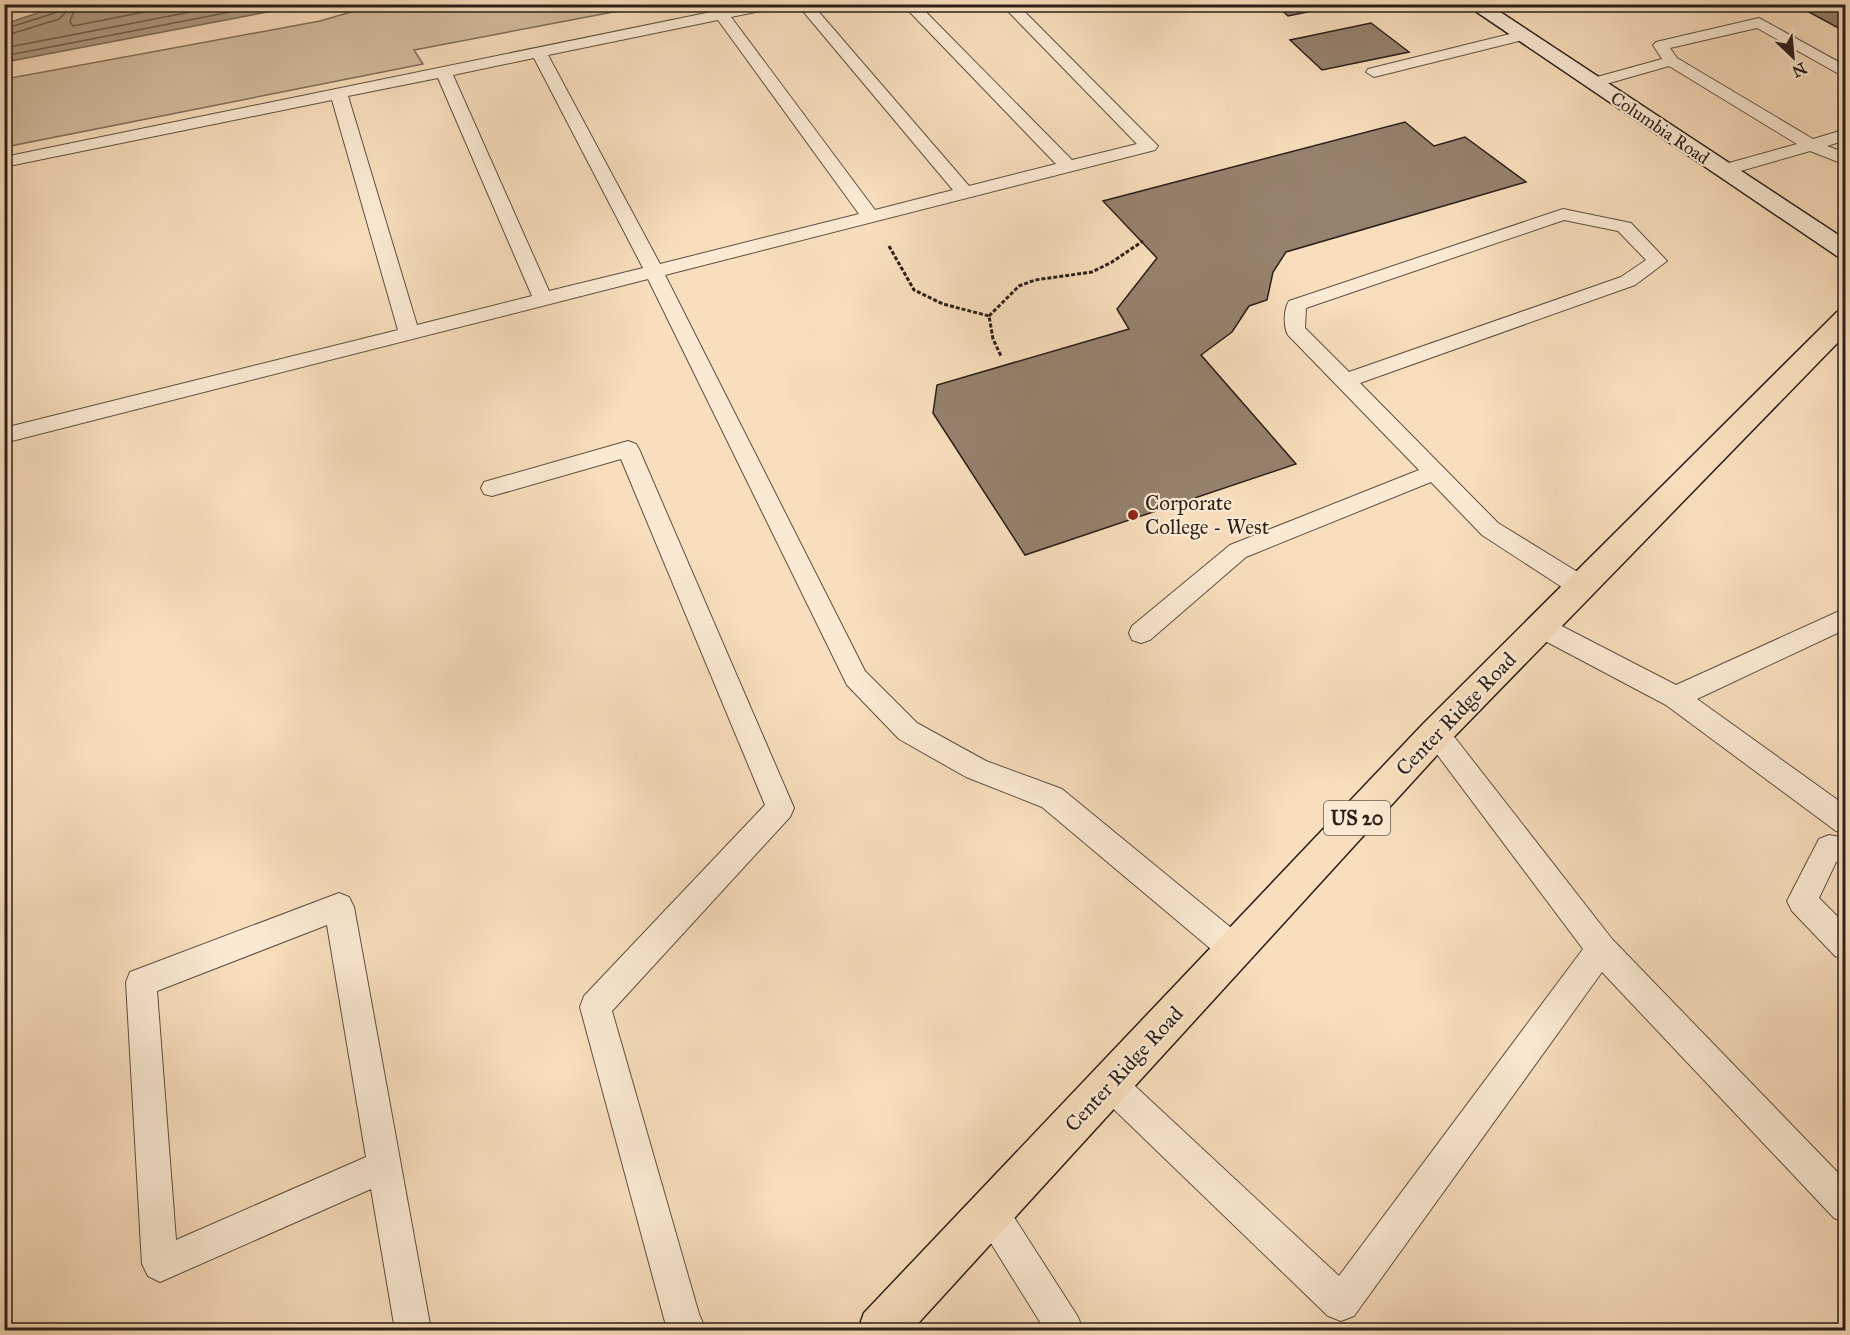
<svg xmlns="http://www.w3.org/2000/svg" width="1850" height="1335" viewBox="0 0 1850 1335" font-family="'IM FELL Great Primer',serif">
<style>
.green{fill:#d5bea0;stroke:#806e5c;stroke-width:1.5}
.water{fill:#b29d85;stroke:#7c6b5a;stroke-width:1.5}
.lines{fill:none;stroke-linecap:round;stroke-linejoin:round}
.shore{stroke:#6e5e4f;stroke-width:1.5}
.building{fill:#95826e;stroke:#2a1f19;stroke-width:1.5}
.lane-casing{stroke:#5e4f42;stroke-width:2}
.secondary-casing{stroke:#2a1f19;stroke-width:3}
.primary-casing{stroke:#2a1f19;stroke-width:3}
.path{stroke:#2a1f19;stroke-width:3;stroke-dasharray:4 2;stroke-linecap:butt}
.lane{fill:#faead3;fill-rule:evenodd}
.secondary{fill:#faead3;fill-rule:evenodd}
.primary{fill:#f8debc;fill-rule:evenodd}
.poi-dot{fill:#8f2418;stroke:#faead3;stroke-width:2}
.labels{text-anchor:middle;stroke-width:4.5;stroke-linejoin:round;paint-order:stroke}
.far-street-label{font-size:18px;fill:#2a1f19;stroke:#faead3}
.shield{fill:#faead3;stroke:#685c51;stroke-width:1.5}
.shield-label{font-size:20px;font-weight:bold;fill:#2a1f19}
.poi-label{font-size:21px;fill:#2a1f19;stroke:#faead3;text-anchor:start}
.street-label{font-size:21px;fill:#2a1f19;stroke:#faead3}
</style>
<rect width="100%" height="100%" fill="#f8debc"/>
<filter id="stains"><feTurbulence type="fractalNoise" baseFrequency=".00333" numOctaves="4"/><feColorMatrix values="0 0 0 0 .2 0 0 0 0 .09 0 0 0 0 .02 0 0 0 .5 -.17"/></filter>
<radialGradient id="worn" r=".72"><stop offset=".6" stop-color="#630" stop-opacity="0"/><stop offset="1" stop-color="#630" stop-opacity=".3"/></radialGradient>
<path class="green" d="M 375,5 L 650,5 L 414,50 L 423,64 L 5,147 L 5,79 L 320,21 Z"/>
<path class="water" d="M 61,5 L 61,4 L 304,5 L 5,62 L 5,24 Z"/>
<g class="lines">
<path class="shore" d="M 76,4 L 70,22 L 73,26 L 185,4
M 4,29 L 55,13 L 60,4
M 4,36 L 59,19 L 65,13 L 67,4
M 4,48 L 232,4
M 4,56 L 272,4"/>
</g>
<path class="building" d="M 1275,4 L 1330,4 L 1332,7 L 1288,16 Z
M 1834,4 L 1846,4 L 1846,29 L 1842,30 L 1807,11 Z
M 1371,23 L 1409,52 L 1322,70 L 1290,40 Z
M 1405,122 L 1434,146 L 1465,137 L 1526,182 L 1286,252 L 1273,272 L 1267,300 L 1249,306 L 1232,332 L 1201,355 L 1296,464 L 1025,555 L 933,413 L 937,385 L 1129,329 L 1117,309 L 1157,258 L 1103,201 Z"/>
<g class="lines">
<g class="lane-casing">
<path id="lane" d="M 750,4 L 781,4 L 779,7 L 731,17 L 875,210 L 953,190 L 797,4 L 812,4 L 969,186 L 1056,164 L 902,4 L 918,4 L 1072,160 L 1137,144 L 1001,4 L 1017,4 L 1158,146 L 1155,150 L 665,275 L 865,671 L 917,723 L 986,761 L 1062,789 L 1246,940 L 1250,950 L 1246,960 L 1235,964 L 1224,960 L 1042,807 L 966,777 L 899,739 L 847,685 L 648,279 L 4,443 L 4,428 L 398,330 L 332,100 L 4,167 L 4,157 ZM 718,20 L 859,214 L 660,264 L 548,55 ZM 534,58 L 643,268 L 549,291 L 453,75 ZM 438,78 L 532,296 L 417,325 L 348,96 Z
M 1759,18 L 1846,66 L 1846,78 L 1757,28 L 1670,48 L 1677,58 L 1813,139 L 1846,129 L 1846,140 L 1827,146 L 1846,153 L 1846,165 L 1810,151 L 1730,174 L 1718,174 L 1715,170 L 1718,166 L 1797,144 L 1669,66 L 1592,88 L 1584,83 L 1586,80 L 1662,59 L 1653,45 L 1656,42 Z
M 1522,31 L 1530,36 L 1527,39 L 1374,77 L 1366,72 L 1368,69 Z
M 1563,209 L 1631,223 L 1667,261 L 1635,285 L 1360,383 L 1498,523 L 1589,579 L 1592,586 L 1589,593 L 1580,595 L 1571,593 L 1482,535 L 1431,482 L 1246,557 L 1150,640 L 1141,643 L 1132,640 L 1129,633 L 1132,626 L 1230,545 L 1419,470 L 1288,335 C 1283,327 1284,308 1289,301 ZM 1564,220 L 1618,231 L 1646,260 L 1621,277 L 1349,372 L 1305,328 L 1306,308 Z
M 628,441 L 636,444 L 639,449 L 794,808 L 790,817 L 612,1011 L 699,1314 L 706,1330 L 669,1330 L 665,1322 L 580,1007 L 584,996 L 765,805 L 621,459 L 492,496 L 484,494 L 481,488 L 484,482 Z
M 1846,608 L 1846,629 L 1697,699 L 1846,806 L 1846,834 L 1836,831 L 1666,705 L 1532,634 L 1529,627 L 1532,620 L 1541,617 L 1550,620 L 1676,685 Z
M 1436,722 L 1445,725 L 1612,939 L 1846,1181 L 1846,1223 L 1834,1218 L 1602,972 L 1354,1316 L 1341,1321 L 1328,1316 L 1099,1095 L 1094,1084 L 1099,1073 L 1110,1068 L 1121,1073 L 1339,1276 L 1583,949 L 1427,741 L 1423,733 L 1427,725 Z
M 1829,835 L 1846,838 L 1846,864 L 1836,862 L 1819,898 L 1846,925 L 1846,960 L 1835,956 L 1792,911 L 1787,901 L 1819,839 Z
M 339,893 L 349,897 L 354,907 L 431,1330 L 395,1330 L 371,1189 L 160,1282 L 148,1276 L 142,1264 L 126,982 L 130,972 ZM 327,925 L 366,1157 L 176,1240 L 157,991 Z
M 991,1195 L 1003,1200 L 1078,1317 L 1083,1330 L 1045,1330 L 979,1224 L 974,1212 L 979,1200 Z"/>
</g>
<g class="secondary-casing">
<path id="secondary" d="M 1465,4 L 1488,4 L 1846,240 L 1846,258 L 1837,256 Z"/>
</g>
<g class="primary-casing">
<path id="primary" d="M 1846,310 L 1846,334 L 1448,743 L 912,1330 L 858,1330 L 864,1313 L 1424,723 L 1837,312 Z"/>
</g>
<path class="path" d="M 889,246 L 914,290 L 943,304 L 989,316 L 993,339 L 1001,356
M 989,316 L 1019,286 L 1035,280 L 1092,272 L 1112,262 L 1143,241"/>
<use href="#lane" class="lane"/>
<use href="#secondary" class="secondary"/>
<use href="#primary" class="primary"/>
</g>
<circle class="poi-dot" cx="1133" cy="515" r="6"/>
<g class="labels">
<g class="far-street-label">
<text transform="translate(1660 128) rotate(34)" y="6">Columbia Road</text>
</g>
<rect class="shield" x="1324" y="801" width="66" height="34" rx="4.5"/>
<g class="shield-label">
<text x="1357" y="825">US 20</text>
</g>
<g class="poi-label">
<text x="1145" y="510">Corporate<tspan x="1145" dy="24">College - West</tspan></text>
</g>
<g class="street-label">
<text transform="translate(1456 714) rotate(-46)" y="7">Center Ridge Road</text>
<text transform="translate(1124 1069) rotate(-47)" y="7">Center Ridge Road</text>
</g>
</g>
<rect width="1850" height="1335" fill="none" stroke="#f8debc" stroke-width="24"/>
<rect x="6" y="6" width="1838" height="1323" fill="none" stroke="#2a1f19" stroke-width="3"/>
<rect x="12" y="12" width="1826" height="1311" fill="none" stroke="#2a1f19" stroke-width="1.5"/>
<g transform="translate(1793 57) rotate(154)" stroke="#faead3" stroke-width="4.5" paint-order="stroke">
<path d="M0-4.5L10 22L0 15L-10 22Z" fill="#2a1f19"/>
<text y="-9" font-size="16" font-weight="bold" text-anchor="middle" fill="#2a1f19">N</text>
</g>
<rect width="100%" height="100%" filter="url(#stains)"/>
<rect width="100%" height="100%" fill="url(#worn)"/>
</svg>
